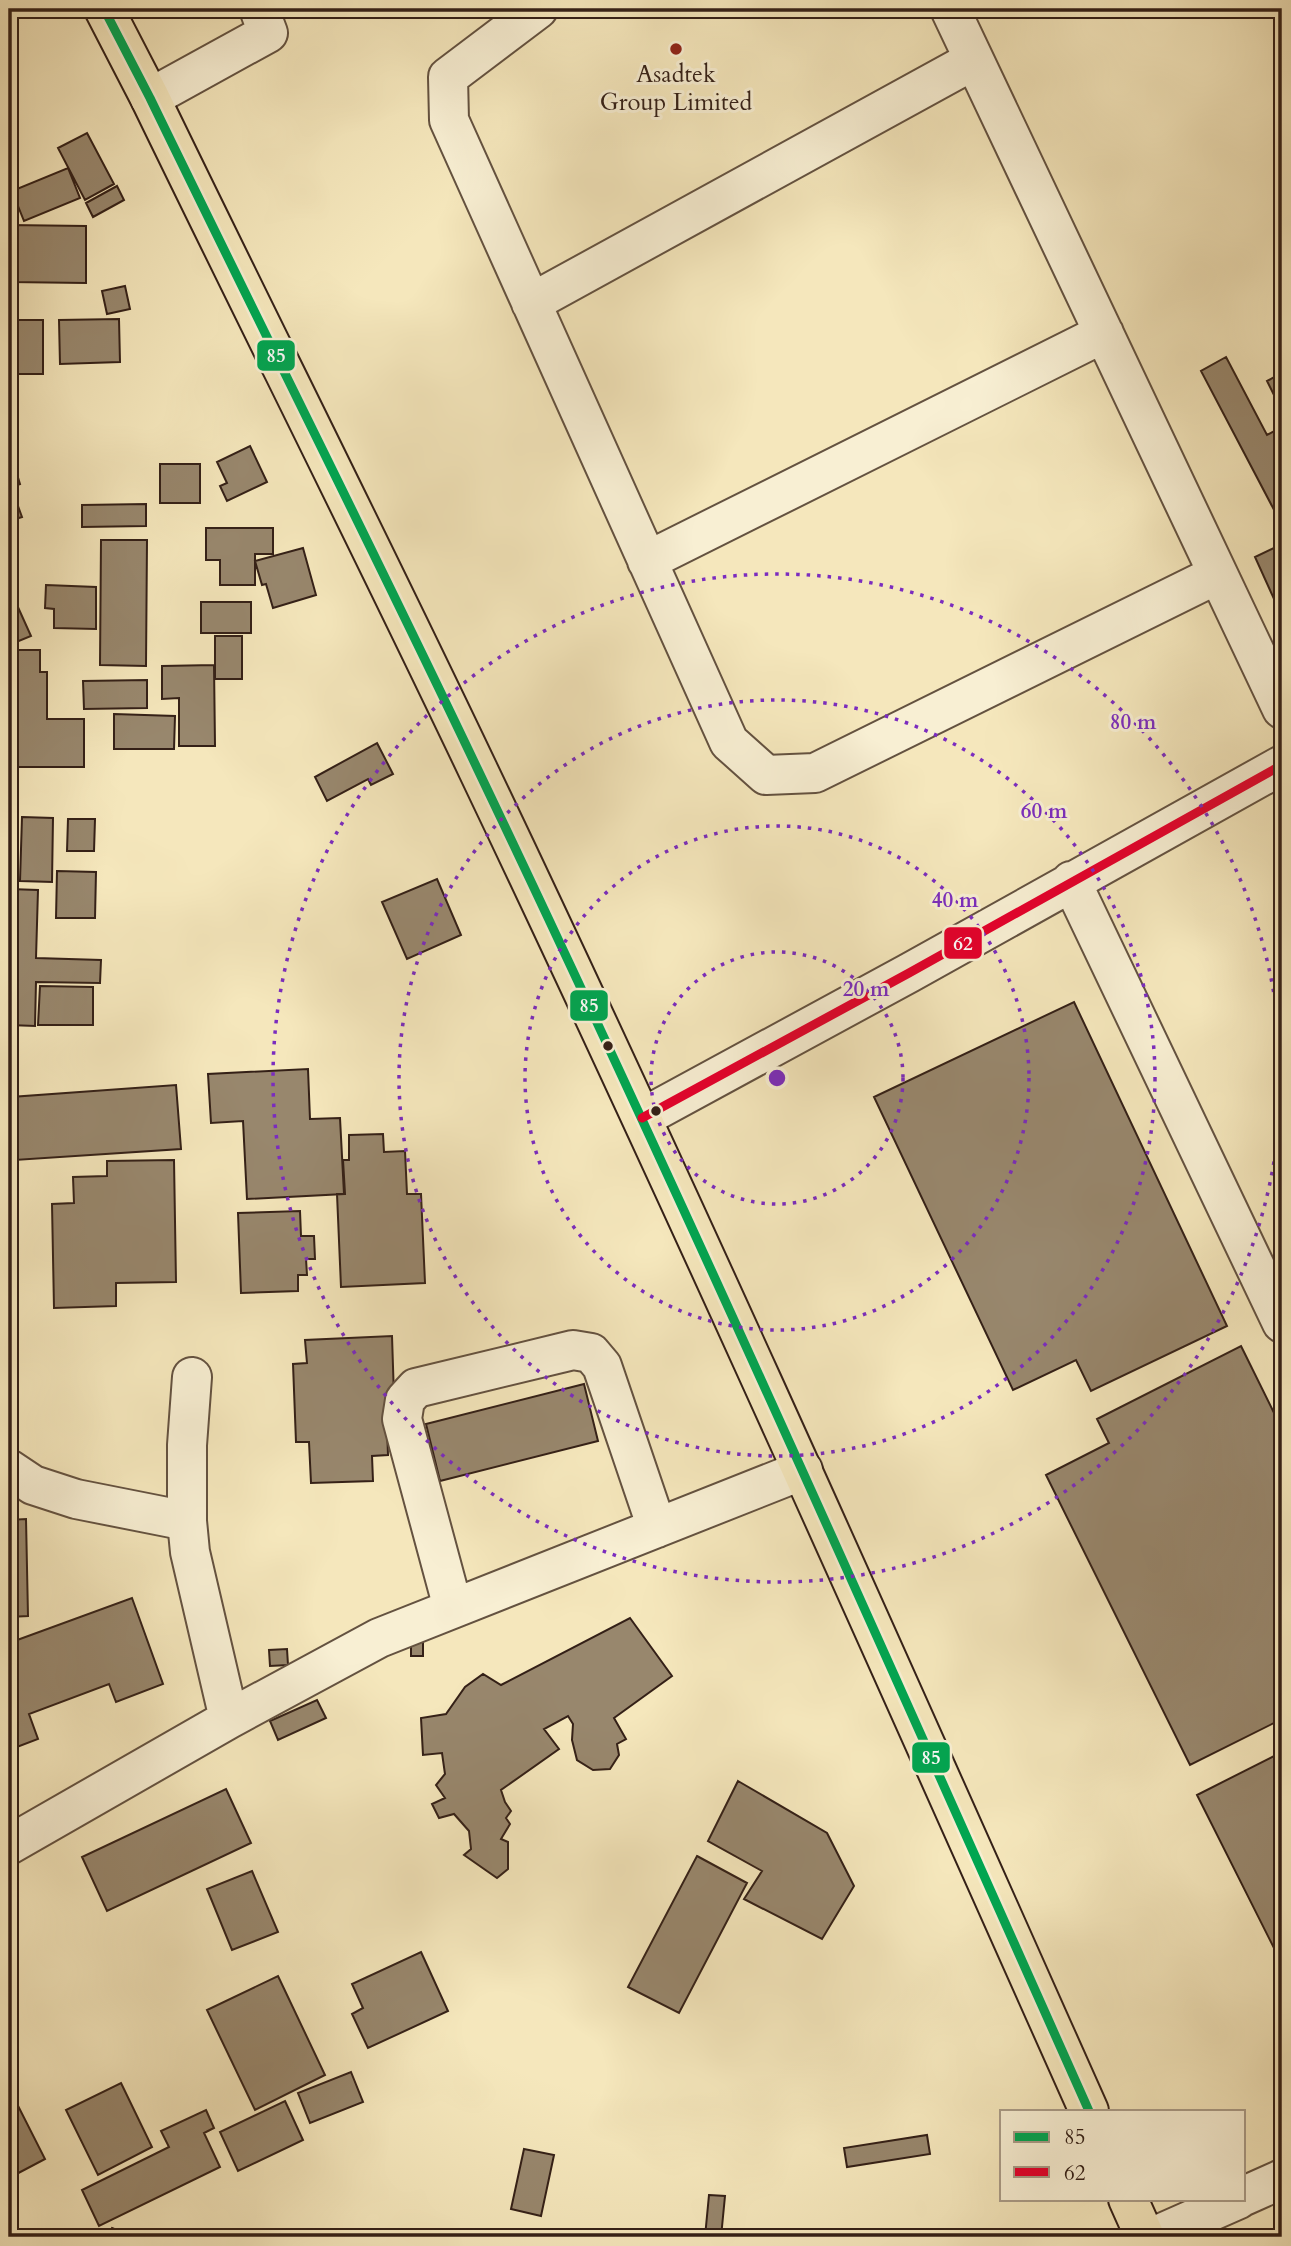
<svg xmlns="http://www.w3.org/2000/svg" width="1291" height="2246" viewBox="0 0 1291 2246" font-family="Cardo,serif">
<style>
.building{fill:#98876d;stroke:#342017;stroke-width:2}
.lines{fill:none;stroke-linecap:round;stroke-linejoin:round}
.minor-casing{stroke:#645240;stroke-width:42}
.major-casing{stroke:#342017;stroke-width:42}
.minor{stroke:#f8efd3;stroke-width:38}
.major{stroke:#f5e7bc;stroke-width:38}
.bus-1-casing{stroke:#f8efd3;stroke-width:14}
.bus-2-casing{stroke:#f8efd3;stroke-width:14}
.bus-1{stroke:#00a651;stroke-width:9}
.bus-2{stroke:#e4002b;stroke-width:9}
.ring{fill:none;stroke:#7b2cbf;stroke-width:3.5;stroke-dasharray:3.5 7}
.poi-dot{fill:#8f2418;stroke:#f8efd3;stroke-width:2.5}
.bus-dot{fill:#342017;stroke:#f8efd3;stroke-width:2.5}
.labels{text-anchor:middle;stroke-width:6;stroke-linejoin:round;paint-order:stroke}
.poi-label{font-size:24px;fill:#342017;stroke:#f8efd3}
.centre{fill:#7b2cbf;stroke:#f8efd3;stroke-width:3.5}
.ring-label{font-size:21px;text-anchor:middle;font-weight:bold;fill:#7b2cbf;stroke:#f8efd3;stroke-width:6;stroke-linejoin:round;paint-order:stroke}
.line-badge{stroke:#f8efd3;stroke-width:2.5}
.badge-label{font-size:19px;text-anchor:middle;font-weight:bold;fill:#fff}
</style>
<rect width="100%" height="100%" fill="#f5e7bc"/>
<filter id="stains"><feTurbulence type="fractalNoise" baseFrequency=".00286" numOctaves="4"/><feColorMatrix values="0 0 0 0 .2 0 0 0 0 .09 0 0 0 0 .02 0 0 0 .5 -.17"/></filter>
<radialGradient id="worn" r=".72"><stop offset=".6" stop-color="#630" stop-opacity="0"/><stop offset="1" stop-color="#630" stop-opacity=".3"/></radialGradient>
<path class="building" d="M 87,133 L 114,184 L 85,200 L 58,148 Z
M 68,168 L 80,198 L 24,221 L 12,191 Z
M 117,186 L 124,200 L 93,217 L 86,203 Z
M 9,225 L 86,226 L 86,283 L 9,282 Z
M 125,286 L 130,309 L 107,314 L 102,291 Z
M 119,319 L 120,362 L 60,364 L 59,320 Z
M 10,320 L 43,320 L 43,374 L 10,374 Z
M 1226,357 L 1267,435 L 1282,427 L 1282,525 L 1201,371 Z
M 1282,373 L 1282,411 L 1267,381 Z
M 250,446 L 267,482 L 227,501 L 220,486 L 227,483 L 217,462 Z
M 13,461 L 20,484 L 11,487 L 22,517 L 9,521 L 9,462 Z
M 160,464 L 200,464 L 200,503 L 160,503 Z
M 146,504 L 146,526 L 82,527 L 82,505 Z
M 206,528 L 273,528 L 273,554 L 255,554 L 255,585 L 220,585 L 220,560 L 206,560 Z
M 101,540 L 147,540 L 146,666 L 100,665 Z
M 1282,544 L 1282,609 L 1279,610 L 1255,557 Z
M 303,548 L 316,595 L 273,608 L 266,584 L 262,585 L 255,561 Z
M 46,585 L 96,587 L 96,629 L 54,628 L 54,609 L 45,608 Z
M 201,602 L 251,602 L 251,633 L 201,633 Z
M 17,605 L 31,636 L 9,645 L 9,609 Z
M 215,636 L 242,636 L 242,679 L 215,679 Z
M 13,650 L 40,650 L 40,672 L 47,672 L 47,719 L 84,719 L 84,767 L 15,767 L 15,748 L 9,748 L 9,651 Z
M 214,665 L 215,746 L 179,746 L 179,698 L 162,699 L 162,666 Z
M 147,680 L 147,708 L 84,709 L 83,681 Z
M 114,714 L 175,716 L 174,749 L 114,749 Z
M 377,743 L 393,774 L 371,785 L 368,779 L 327,801 L 315,777 Z
M 22,817 L 53,818 L 52,882 L 20,881 Z
M 68,819 L 95,819 L 94,851 L 67,851 Z
M 57,871 L 96,872 L 95,918 L 56,918 Z
M 437,879 L 461,935 L 407,959 L 382,902 Z
M 9,889 L 38,890 L 36,958 L 101,960 L 100,983 L 36,982 L 35,1026 L 9,1025 Z
M 40,986 L 93,987 L 93,1025 L 38,1025 Z
M 1074,1002 L 1227,1326 L 1091,1391 L 1076,1360 L 1013,1390 L 874,1097 Z
M 308,1069 L 310,1119 L 340,1118 L 344,1194 L 247,1199 L 243,1121 L 211,1123 L 208,1074 Z
M 176,1085 L 181,1149 L 15,1160 L 11,1097 Z
M 383,1134 L 384,1152 L 405,1151 L 407,1194 L 421,1194 L 425,1283 L 341,1287 L 337,1194 L 345,1194 L 343,1160 L 349,1160 L 349,1135 Z
M 174,1160 L 176,1282 L 116,1283 L 116,1306 L 54,1308 L 52,1204 L 74,1203 L 73,1177 L 107,1176 L 107,1161 Z
M 300,1211 L 301,1236 L 314,1236 L 315,1259 L 306,1259 L 307,1275 L 298,1275 L 298,1291 L 241,1293 L 238,1213 Z
M 392,1336 L 394,1397 L 386,1398 L 388,1455 L 372,1456 L 373,1481 L 311,1483 L 309,1442 L 296,1442 L 293,1364 L 307,1363 L 305,1340 Z
M 1241,1346 L 1282,1429 L 1282,1719 L 1190,1765 L 1046,1475 L 1109,1443 L 1097,1419 Z
M 584,1384 L 598,1441 L 440,1481 L 426,1424 Z
M 26,1519 L 28,1616 L 9,1617 L 9,1520 Z
M 132,1598 L 163,1684 L 116,1702 L 109,1684 L 29,1714 L 38,1739 L 9,1750 L 9,1643 Z
M 630,1618 L 672,1676 L 614,1718 L 626,1739 L 617,1744 L 619,1755 L 610,1769 L 593,1770 L 577,1760 L 572,1740 L 573,1724 L 568,1716 L 544,1729 L 559,1749 L 501,1790 L 505,1802 L 511,1811 L 506,1818 L 510,1824 L 501,1839 L 508,1842 L 508,1869 L 497,1878 L 464,1855 L 471,1849 L 469,1831 L 454,1814 L 439,1818 L 432,1804 L 445,1798 L 436,1785 L 445,1774 L 442,1753 L 423,1755 L 421,1718 L 446,1714 L 465,1687 L 483,1674 L 501,1685 Z
M 423,1638 L 423,1656 L 411,1656 L 411,1639 Z
M 287,1649 L 288,1665 L 270,1666 L 269,1650 Z
M 317,1700 L 326,1718 L 278,1740 L 270,1721 Z
M 1282,1752 L 1282,1964 L 1197,1795 Z
M 738,1781 L 827,1833 L 854,1886 L 822,1939 L 744,1899 L 762,1871 L 708,1841 Z
M 226,1789 L 251,1843 L 107,1911 L 82,1857 Z
M 697,1856 L 747,1883 L 679,2013 L 628,1987 Z
M 252,1871 L 278,1932 L 232,1950 L 207,1889 Z
M 421,1952 L 448,2011 L 368,2048 L 352,2014 L 363,2008 L 352,1984 Z
M 278,1976 L 325,2075 L 255,2110 L 207,2010 Z
M 351,2072 L 363,2102 L 310,2123 L 298,2093 Z
M 121,2083 L 152,2147 L 98,2175 L 66,2110 Z
M 9,2088 L 45,2159 L 9,2178 Z
M 285,2101 L 303,2140 L 238,2171 L 220,2132 Z
M 206,2110 L 214,2128 L 204,2133 L 220,2167 L 99,2226 L 82,2190 L 169,2147 L 161,2131 Z
M 927,2135 L 930,2154 L 847,2167 L 844,2148 Z
M 524,2149 L 554,2155 L 541,2216 L 511,2209 Z
M 709,2195 L 725,2196 L 721,2237 L 705,2237 Z
M 112,2228 L 133,2237 L 107,2237 Z"/>
<g class="lines">
<g class="minor-casing">
<path id="minor" d="M 538,9 L 448,77 L 449,120 L 729,742 L 766,775 L 815,773 L 1218,574
M 950,9 L 1282,709
M 150,98 L 268,33 L 259,9
M 531,303 L 974,60
M 647,561 L 1104,333
M 1071,881 L 1282,1323
M 642,1118 L 909,973 L 1282,765
M 192,1377 L 187,1445 L 187,1521 L 190,1552 L 229,1719
M 9,1469 L 33,1485 L 76,1499 L 187,1521
M 453,1608 L 402,1419 L 405,1400 L 416,1388 L 573,1350 L 591,1353 L 602,1366 L 657,1528
M 9,1845 L 229,1719 L 379,1638 L 803,1470
M 1244,2196 L 1282,2179
M 1153,2237 L 1239,2199"/>
</g>
<g class="major-casing">
<path id="major" d="M 104,9 L 150,98 C 259,323 371,545 478,770 C 690,1214 889,1663 1089,2111
M 1128,2199 L 1145,2237"/>
</g>
<use href="#minor" class="minor"/>
<use href="#major" class="major"/>
<g class="bus-1-casing">
<path id="bus-1" d="M 104,9 L 150,98 C 259,323 371,545 478,770 C 690,1214 889,1663 1089,2111"/>
</g>
<g class="bus-2-casing">
<path id="bus-2" d="M 642,1118 L 909,973 L 1282,765"/>
</g>
<use href="#bus-1" class="bus-1"/>
<use href="#bus-2" class="bus-2"/>
</g>
<g class="ring">
<circle cx="777" cy="1078" r="126"/>
<circle cx="777" cy="1078" r="252"/>
<circle cx="777" cy="1078" r="378"/>
<circle cx="777" cy="1078" r="504"/>
</g>
<circle class="poi-dot" cx="676" cy="49" r="7"/>
<g class="bus-dot">
<circle cx="608" cy="1046" r="6"/>
<circle cx="656" cy="1111" r="6"/>
</g>
<g class="labels">
<g class="poi-label">
<text x="676" y="82">Asadtek<tspan x="676" dy="28">Group Limited</tspan></text>
</g>
</g>
<circle cx="777" cy="1078" r="10" class="centre"/>
<g class="ring-label">
<text x="1133" y="729">80 m</text>
<text x="1044" y="818">60 m</text>
<text x="955" y="907">40 m</text>
<text x="866" y="996">20 m</text>
</g>
<g class="line-badge">
<rect x="256" y="339" width="40" height="33" rx="7" fill="#00a651"/>
<rect x="943" y="926" width="40" height="34" rx="7" fill="#e4002b"/>
<rect x="569" y="989" width="40" height="33" rx="7" fill="#00a651"/>
<rect x="911" y="1741" width="40" height="33" rx="7" fill="#00a651"/>
</g>
<g class="badge-label">
<text x="276" y="362">85</text>
<text x="963" y="950">62</text>
<text x="589" y="1012">85</text>
<text x="931" y="1764">85</text>
</g>
<rect width="1291" height="2246" fill="none" stroke="#f5e7bc" stroke-width="35"/>
<rect x="10" y="10" width="1270" height="2225" fill="none" stroke="#342017" stroke-width="3.5"/>
<rect x="18" y="18" width="1256" height="2211" fill="none" stroke="#342017" stroke-width="2"/>
<rect x="1000" y="2110" width="245" height="91" fill="#f8efd3" stroke="#aa9c88" stroke-width="2"/>
<rect x="1014" y="2132" width="35" height="10" fill="#00a651" stroke="#aa9c88" stroke-width="2"/>
<text x="1064" y="2144" font-size="21" fill="#342017">85</text>
<rect x="1014" y="2167" width="35" height="10" fill="#e4002b" stroke="#aa9c88" stroke-width="2"/>
<text x="1064" y="2180" font-size="21" fill="#342017">62</text>
<rect width="100%" height="100%" filter="url(#stains)"/>
<rect width="100%" height="100%" fill="url(#worn)"/>
</svg>
